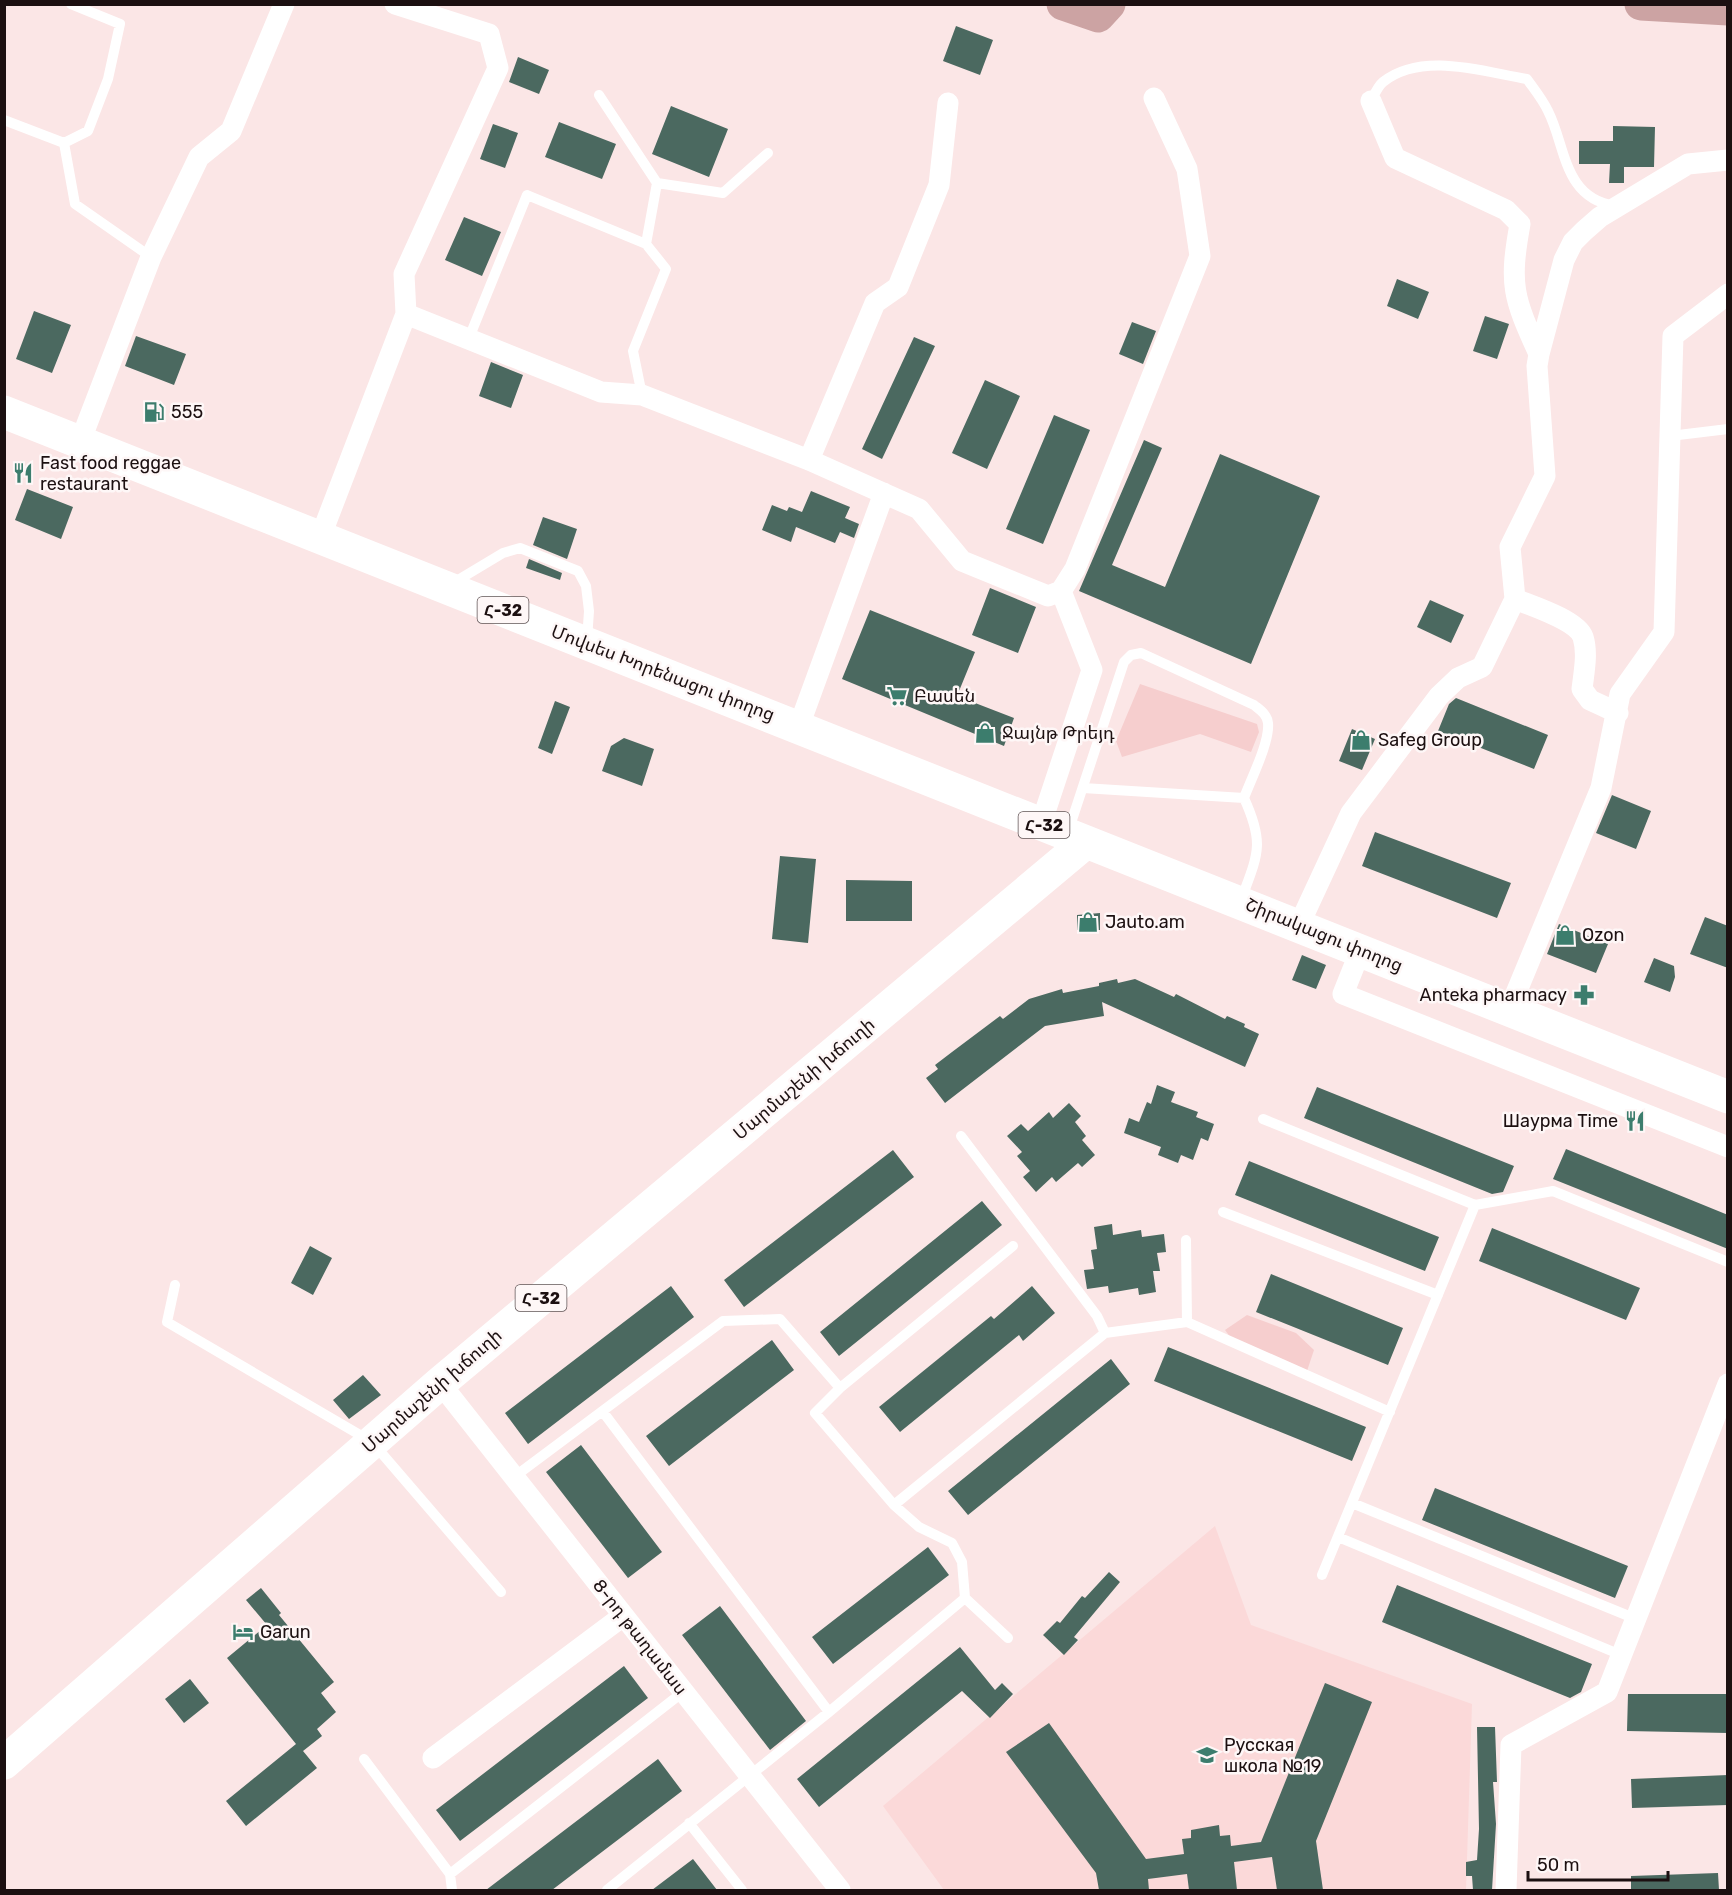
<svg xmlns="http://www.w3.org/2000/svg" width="1732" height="1895" viewBox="0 0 1732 1895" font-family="Rubik,'Noto Sans Armenian',sans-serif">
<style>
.built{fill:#fbd9d9}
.green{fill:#f6cece}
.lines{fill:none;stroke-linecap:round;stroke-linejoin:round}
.river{stroke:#cca3a3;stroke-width:33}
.building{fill:#4b6960}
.service{stroke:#fff;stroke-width:10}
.minor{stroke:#fff;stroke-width:21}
.primary{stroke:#fff;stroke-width:33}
.labels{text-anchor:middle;stroke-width:5;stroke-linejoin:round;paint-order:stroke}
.shield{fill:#fef7f7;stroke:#605556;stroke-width:1.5}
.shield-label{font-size:16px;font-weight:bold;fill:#1c1011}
.poi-label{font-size:18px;fill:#1c1011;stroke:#fef7f7;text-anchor:start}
.street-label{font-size:18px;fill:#1c1011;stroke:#fef7f7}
</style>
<rect width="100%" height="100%" fill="#fbe6e6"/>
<path class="built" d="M 1215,1526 L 1251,1625 L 1472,1704 L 1466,1890 L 944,1890 L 883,1806 Z"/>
<path class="green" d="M 1140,684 L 1257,724 L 1259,732 L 1251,752 L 1200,734 L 1122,757 L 1116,741 Z
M 1247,1315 L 1296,1333 L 1314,1350 L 1306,1374 L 1236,1345 L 1225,1330 Z"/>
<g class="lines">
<path class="river" d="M 1063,4 L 1098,16 L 1109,4
M 1641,4 L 1728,9"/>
</g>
<path class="building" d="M 956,26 L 993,40 L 980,75 L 943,61 Z
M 518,57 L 549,70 L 539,94 L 509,82 Z
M 671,106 L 728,129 L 709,177 L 652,154 Z
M 559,122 L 616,144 L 602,179 L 545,157 Z
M 493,124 L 518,133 L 505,168 L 480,159 Z
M 1613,126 L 1655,127 L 1654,167 L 1624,167 L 1624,183 L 1609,183 L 1610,164 L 1579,164 L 1579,141 L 1613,141 Z
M 464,217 L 501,232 L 482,276 L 445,260 Z
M 1397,279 L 1429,292 L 1418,319 L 1387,306 Z
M 34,311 L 71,325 L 52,373 L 16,359 Z
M 1485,316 L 1509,324 L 1497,359 L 1473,351 Z
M 1132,322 L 1156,331 L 1143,364 L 1119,354 Z
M 136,336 L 186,354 L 174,385 L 125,366 Z
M 914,337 L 935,346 L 882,459 L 862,449 Z
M 491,362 L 523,375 L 511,408 L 479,396 Z
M 985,380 L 1020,396 L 987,469 L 952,453 Z
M 1054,415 L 1090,430 L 1043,544 L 1006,529 Z
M 1144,440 L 1162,448 L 1112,565 L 1165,587 L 1220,454 L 1320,496 L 1251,664 L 1079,591 Z
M 27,489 L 73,507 L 61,539 L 15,520 Z
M 811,491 L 850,507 L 845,518 L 859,524 L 854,538 L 840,532 L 835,543 L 796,527 L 791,542 L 762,530 L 772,505 L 787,511 L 789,507 L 802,512 Z
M 543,517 L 577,529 L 567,559 L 533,545 Z
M 529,559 L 562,573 L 560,580 L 526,568 Z
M 990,588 L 1036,607 L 1018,653 L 972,635 Z
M 1430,600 L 1464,615 L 1451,643 L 1417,627 Z
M 870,610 L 975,652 L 957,696 L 1014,718 L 1004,746 L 842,679 Z
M 1456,698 L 1548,735 L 1534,769 L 1438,731 L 1449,704 Z
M 555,701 L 570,707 L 552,754 L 538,748 Z
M 1352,729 L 1375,739 L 1362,770 L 1339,761 Z
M 624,738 L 654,749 L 642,786 L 602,771 L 611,746 Z
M 1612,795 L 1651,811 L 1636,849 L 1596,833 Z
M 1375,832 L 1511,883 L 1497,918 L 1362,866 Z
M 780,856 L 816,859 L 808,943 L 772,939 Z
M 846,880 L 912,881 L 912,921 L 846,921 Z
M 1100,913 L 1100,930 L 1077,930 L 1077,915 Z
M 1705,917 L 1728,926 L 1728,968 L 1690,954 Z
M 1559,924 L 1608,944 L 1596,973 L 1547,954 Z
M 1302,955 L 1326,965 L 1316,989 L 1292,980 Z
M 1654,958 L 1674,966 L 1675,977 L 1670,992 L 1644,982 Z
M 1117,979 L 1118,983 L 1135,979 L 1174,997 L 1176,994 L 1225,1019 L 1227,1016 L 1245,1024 L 1244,1027 L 1259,1034 L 1245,1067 L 1102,1002 L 1104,1016 L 1045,1026 L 945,1103 L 926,1078 L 938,1069 L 935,1065 L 952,1052 L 1000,1016 L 1003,1019 L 1029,999 L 1062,989 L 1063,993 L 1099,986 L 1099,983 Z
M 1157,1085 L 1175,1092 L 1171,1102 L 1198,1112 L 1196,1117 L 1214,1124 L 1208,1141 L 1201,1138 L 1193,1160 L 1181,1155 L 1178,1163 L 1158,1155 L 1161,1147 L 1124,1133 L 1129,1118 L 1139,1122 L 1147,1102 L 1151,1104 Z
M 1317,1087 L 1514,1166 L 1503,1192 L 1492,1194 L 1304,1118 Z
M 1069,1103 L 1081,1116 L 1075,1122 L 1086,1136 L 1082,1140 L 1095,1155 L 1082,1167 L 1078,1163 L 1056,1182 L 1052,1177 L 1036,1192 L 1023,1177 L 1030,1171 L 1017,1156 L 1022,1152 L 1007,1136 L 1021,1124 L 1028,1131 L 1049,1112 L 1053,1118 Z
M 1566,1149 L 1728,1215 L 1728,1249 L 1553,1179 Z
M 893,1150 L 914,1177 L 744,1307 L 724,1280 Z
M 1249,1161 L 1439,1237 L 1425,1271 L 1235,1195 Z
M 982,1201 L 1002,1225 L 839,1356 L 820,1332 Z
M 1112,1224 L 1113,1235 L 1141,1230 L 1142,1237 L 1164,1234 L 1166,1252 L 1157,1253 L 1160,1271 L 1153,1271 L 1156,1292 L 1139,1295 L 1138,1288 L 1109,1293 L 1108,1286 L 1087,1289 L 1084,1270 L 1094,1269 L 1091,1250 L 1097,1249 L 1094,1227 Z
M 1492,1228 L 1640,1288 L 1626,1320 L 1479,1261 Z
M 310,1246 L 332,1258 L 313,1295 L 291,1283 Z
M 1271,1274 L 1403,1328 L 1388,1365 L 1256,1312 Z
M 671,1286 L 694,1317 L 528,1444 L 505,1413 Z
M 1032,1286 L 1055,1313 L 1023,1341 L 1019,1335 L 900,1432 L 879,1407 L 991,1316 L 994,1319 Z
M 772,1340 L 794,1370 L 669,1466 L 646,1436 Z
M 1168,1347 L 1366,1427 L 1352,1461 L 1154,1381 Z
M 1111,1359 L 1130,1384 L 968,1515 L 948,1491 Z
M 363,1375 L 381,1395 L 349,1419 L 333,1400 Z
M 581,1445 L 662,1552 L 628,1578 L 546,1472 Z
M 1435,1488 L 1628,1566 L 1615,1598 L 1422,1520 Z
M 928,1547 L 949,1575 L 833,1664 L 812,1637 Z
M 1109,1572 L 1120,1582 L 1074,1637 L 1078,1640 L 1064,1655 L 1043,1635 L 1057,1621 L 1060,1623 L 1082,1596 L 1085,1598 Z
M 1397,1585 L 1592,1664 L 1581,1692 L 1570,1698 L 1382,1622 Z
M 261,1588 L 281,1613 L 279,1615 L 334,1682 L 321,1693 L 336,1712 L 317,1729 L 322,1736 L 303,1751 L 317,1768 L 246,1826 L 226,1801 L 296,1744 L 227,1658 L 267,1625 L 246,1600 Z
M 720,1606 L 806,1721 L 770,1750 L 682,1635 Z
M 960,1647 L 995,1690 L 1002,1683 L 1013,1694 L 990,1718 L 962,1691 L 819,1807 L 797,1779 Z
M 624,1666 L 648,1698 L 460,1841 L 436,1810 Z
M 190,1679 L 209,1703 L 184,1723 L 165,1699 Z
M 1325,1683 L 1372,1702 L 1316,1841 L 1323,1890 L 1277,1890 L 1272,1857 L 1234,1862 L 1237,1890 L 1189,1890 L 1187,1874 L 1148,1879 L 1149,1890 L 1099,1890 L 1096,1873 L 1006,1752 L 1049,1723 L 1146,1859 L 1184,1854 L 1182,1839 L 1191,1838 L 1191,1830 L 1219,1825 L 1220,1836 L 1230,1835 L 1231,1846 L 1261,1842 Z
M 1628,1694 L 1728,1694 L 1728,1733 L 1627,1731 Z
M 1477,1727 L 1495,1727 L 1497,1782 L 1493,1782 L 1496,1824 L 1492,1890 L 1473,1890 L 1472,1876 L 1466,1876 L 1466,1862 L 1477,1860 L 1479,1829 Z
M 658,1759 L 682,1791 L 552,1890 L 486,1890 Z
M 1728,1775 L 1728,1805 L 1632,1808 L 1631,1779 Z
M 693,1859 L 717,1890 L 652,1890 Z
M 1718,1873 L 1719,1890 L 1631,1890 L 1631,1876 Z"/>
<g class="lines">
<path class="service" d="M 599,95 L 657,183 L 646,244 L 666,269 L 633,351 L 642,395
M 1371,101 C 1374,95 1378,86 1383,82 C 1422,51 1484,72 1527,79 C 1534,89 1543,100 1548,111 C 1566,146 1563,198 1615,206
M 4,120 L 64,143 L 75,204 L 151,257
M 64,143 L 88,131 L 108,79 L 120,24 L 71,4
M 657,183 L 723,193 L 768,153
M 469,338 L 527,195 L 646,244
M 1670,436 L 1728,429
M 453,583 L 503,553 L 520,548 L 578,571 L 586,586 L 589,611 L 587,640
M 1083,788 L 1244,798
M 1068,832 L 1124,662 L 1131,655 L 1141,653 L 1254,705 C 1260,710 1267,714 1268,723 C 1270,742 1251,779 1244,798 C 1265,844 1258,854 1241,900
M 1263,1119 L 1475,1205 L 1553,1191 L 1728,1262
M 961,1136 L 1097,1316 L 1105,1333
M 1223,1212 L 1438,1295
M 1186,1240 L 1187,1322
M 175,1285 L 167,1322 L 372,1442 L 501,1592
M 840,1388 L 1013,1246
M 603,1412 L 829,1712
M 514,1477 L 723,1321 L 780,1319 L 840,1388 L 815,1413 L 894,1505 L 919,1527 L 952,1543 L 962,1562 L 965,1598
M 1352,1503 L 1636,1619
M 894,1505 L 1105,1333 L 1187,1322 L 1390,1412
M 1338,1537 L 1621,1655
M 1322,1575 L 1475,1205
M 364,1759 L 450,1874 L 452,1890
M 689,1823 L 742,1890
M 450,1874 L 683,1692
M 607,1890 L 829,1712 L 965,1598 L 1008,1638"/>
<path class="minor" d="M 1371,101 L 1395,158 L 1506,210 L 1520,224 C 1509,285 1513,297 1539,354
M 406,314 L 601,392 L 642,395 L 809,460 L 919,509 L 962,561 L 1048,596 L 1061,591 L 1075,569 L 1200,256 L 1187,169 L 1154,98
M 80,442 L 151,257 L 199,157 L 231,131 L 284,4
M 809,460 L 875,303 L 898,287 L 939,185 L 948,103
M 320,538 L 406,314 L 404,274 L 498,68 L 489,34 L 395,4
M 1515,599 C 1532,606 1577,620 1583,637 C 1588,653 1584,672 1582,689 L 1590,700 L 1618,713
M 799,726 L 884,493
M 1041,824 L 1092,670 L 1061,591
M 1299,925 L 1351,813 L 1439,696 L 1458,678 L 1482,667 L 1515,599 L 1510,547 L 1545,476 L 1537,366 L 1539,354 L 1564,260 L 1573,242 L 1584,231 L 1600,217 L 1688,164 L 1728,160
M 1361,949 L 1343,994 L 1728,1147
M 1509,1010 L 1601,788 L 1620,694 L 1664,632 L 1673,336 L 1728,294
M 440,1383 L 840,1890
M 433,1758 L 623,1616
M 1506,1890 L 1511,1745 L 1607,1692 L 1728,1384"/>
<path class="primary" d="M 4,412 L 1728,1097
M 4,1763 L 440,1383 L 1086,842"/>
</g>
<defs>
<g id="fuel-bare" transform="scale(1.62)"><path d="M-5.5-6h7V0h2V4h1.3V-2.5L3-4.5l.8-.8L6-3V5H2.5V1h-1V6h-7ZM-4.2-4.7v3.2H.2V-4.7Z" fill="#3c7d6d" stroke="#fef7f7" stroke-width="2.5" paint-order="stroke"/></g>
<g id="restaurant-bare" transform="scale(1.62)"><path d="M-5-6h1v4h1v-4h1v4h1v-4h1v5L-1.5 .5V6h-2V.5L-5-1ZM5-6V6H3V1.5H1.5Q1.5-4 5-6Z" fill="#3c7d6d" stroke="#fef7f7" stroke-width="2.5" paint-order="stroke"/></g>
<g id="supermarket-bare" transform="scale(1.62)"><path d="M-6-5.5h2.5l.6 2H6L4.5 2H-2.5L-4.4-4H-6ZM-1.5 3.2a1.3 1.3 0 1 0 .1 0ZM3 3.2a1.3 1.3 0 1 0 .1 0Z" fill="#3c7d6d" stroke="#fef7f7" stroke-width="2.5" paint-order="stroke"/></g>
<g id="shop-bare" transform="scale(1.62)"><path d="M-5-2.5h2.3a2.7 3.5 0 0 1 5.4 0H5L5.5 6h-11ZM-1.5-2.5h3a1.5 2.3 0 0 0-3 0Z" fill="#3c7d6d" stroke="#fef7f7" stroke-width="2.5" paint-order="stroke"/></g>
<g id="pharmacy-bare" transform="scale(1.62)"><path d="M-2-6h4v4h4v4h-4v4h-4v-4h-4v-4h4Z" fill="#3c7d6d" stroke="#fef7f7" stroke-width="2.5" paint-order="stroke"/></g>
<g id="hotel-bare" transform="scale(1.62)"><path d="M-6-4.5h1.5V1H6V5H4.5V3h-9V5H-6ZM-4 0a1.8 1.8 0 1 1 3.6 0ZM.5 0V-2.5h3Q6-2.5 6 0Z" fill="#3c7d6d" stroke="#fef7f7" stroke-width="2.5" paint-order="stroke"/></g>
<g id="school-bare" transform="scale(1.62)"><path d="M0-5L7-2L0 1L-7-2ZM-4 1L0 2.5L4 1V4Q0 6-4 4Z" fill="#3c7d6d" stroke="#fef7f7" stroke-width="2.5" paint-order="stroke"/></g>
</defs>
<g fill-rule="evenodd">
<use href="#fuel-bare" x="154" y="412"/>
<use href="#restaurant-bare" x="23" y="473"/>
<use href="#supermarket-bare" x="897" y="696"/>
<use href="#shop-bare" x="985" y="733"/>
<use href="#shop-bare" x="1361" y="740"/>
<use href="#shop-bare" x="1088" y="922"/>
<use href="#shop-bare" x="1565" y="935"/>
<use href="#pharmacy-bare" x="1584" y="995"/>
<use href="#restaurant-bare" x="1635" y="1121"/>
<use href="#hotel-bare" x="243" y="1632"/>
<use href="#school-bare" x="1207" y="1755"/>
</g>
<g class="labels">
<g class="shield">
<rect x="477.5" y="597" width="51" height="26" rx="4.5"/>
<rect x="1018.5" y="812" width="51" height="26" rx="4.5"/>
<rect x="515.5" y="1285" width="51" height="26" rx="4.5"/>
</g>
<g class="shield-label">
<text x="503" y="616">Հ-32</text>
<text x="1044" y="831">Հ-32</text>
<text x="541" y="1304">Հ-32</text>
</g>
<g class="poi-label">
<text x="171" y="418">555</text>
<text x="40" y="469">Fast food reggae<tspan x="40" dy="21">restaurant</tspan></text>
<text x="914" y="702">Բասեն</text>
<text x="1002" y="739">Ջայնթ Թրեյդ</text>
<text x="1378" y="746">Safeg Group</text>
<text x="1105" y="928">Jauto.am</text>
<text x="1582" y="941">Ozon</text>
<text x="1567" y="1001" text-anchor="end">Anteka pharmacy</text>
<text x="1618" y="1127" text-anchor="end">Шаурма Time</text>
<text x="260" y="1638">Garun</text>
<text x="1224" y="1751">Русская<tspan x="1224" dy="21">школа №19</tspan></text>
</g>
<g class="street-label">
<text transform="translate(663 673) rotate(21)" y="6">Մովսես Խորենացու փողոց</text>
<text transform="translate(1324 935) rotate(22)" y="6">Շիրակացու փողոց</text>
<text transform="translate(804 1079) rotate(-40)" y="6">Մարմաշենի խճուղի</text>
<text transform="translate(432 1391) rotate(-41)" y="6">Մարմաշենի խճուղի</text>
<text transform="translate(640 1637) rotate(52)" y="6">8-րդ թաղամաս</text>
</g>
</g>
<rect width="1732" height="1895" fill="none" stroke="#1c1011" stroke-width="12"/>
<path d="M1528 1871v9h140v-9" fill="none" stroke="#1c1011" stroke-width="3"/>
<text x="1537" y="1871" font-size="18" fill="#1c1011" stroke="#fef7f7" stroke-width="4.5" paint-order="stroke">50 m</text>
</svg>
